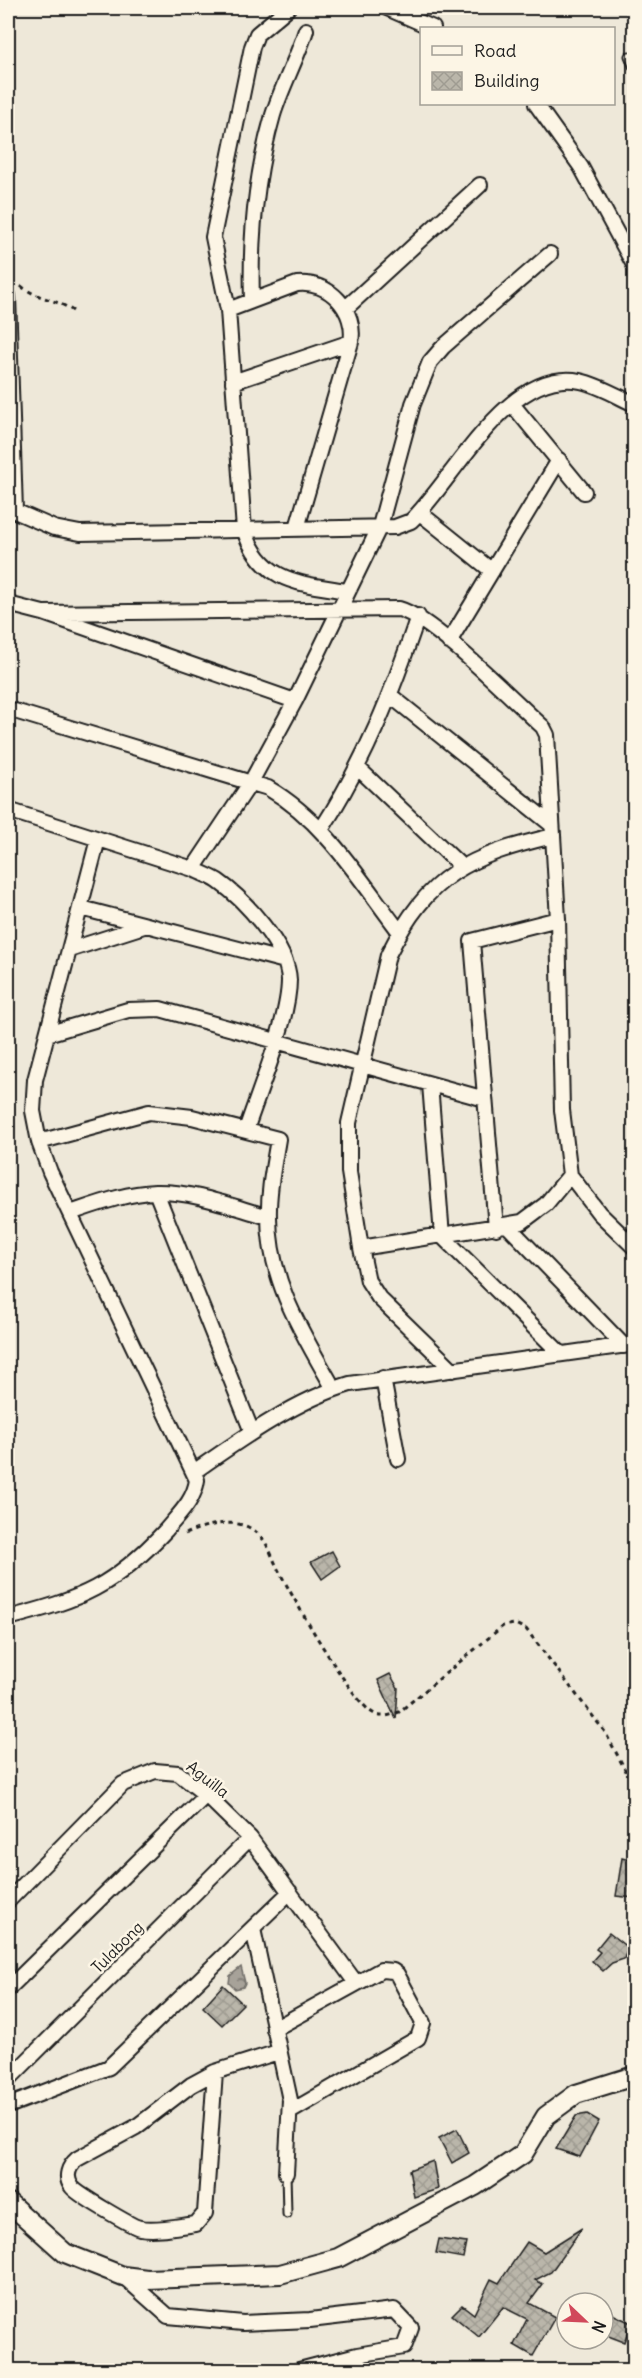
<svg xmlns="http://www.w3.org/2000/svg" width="642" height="2378" viewBox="0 0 642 2378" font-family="Delius,sans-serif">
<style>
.water{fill:url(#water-ripples);stroke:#6f6c67;stroke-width:1.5}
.building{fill:url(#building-cross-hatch);stroke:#1c1c1c;stroke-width:1.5}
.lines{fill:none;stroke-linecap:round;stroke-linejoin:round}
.service-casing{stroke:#1c1c1c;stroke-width:11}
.minor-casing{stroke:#1c1c1c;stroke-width:18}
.tertiary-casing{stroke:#1c1c1c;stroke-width:22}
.path{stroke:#1c1c1c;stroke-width:3;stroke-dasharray:4.5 4.5;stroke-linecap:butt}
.service{stroke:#fcf5e5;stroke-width:7}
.minor{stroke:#fcf5e5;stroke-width:14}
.tertiary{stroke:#fcf5e5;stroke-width:18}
.labels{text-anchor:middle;stroke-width:5;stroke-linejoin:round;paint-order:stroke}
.street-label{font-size:16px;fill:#1c1c1c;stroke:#fcf5e5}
</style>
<defs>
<pattern id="water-ripples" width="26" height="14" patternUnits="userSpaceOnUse" patternTransform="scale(1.5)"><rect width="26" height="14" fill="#a7a299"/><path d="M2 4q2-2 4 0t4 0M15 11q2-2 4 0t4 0" fill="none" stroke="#87837c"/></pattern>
<pattern id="building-cross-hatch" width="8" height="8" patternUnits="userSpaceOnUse" patternTransform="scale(1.5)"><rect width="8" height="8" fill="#bab6aa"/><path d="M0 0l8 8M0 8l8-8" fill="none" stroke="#9f9c92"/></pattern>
</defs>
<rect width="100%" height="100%" fill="#eee8d9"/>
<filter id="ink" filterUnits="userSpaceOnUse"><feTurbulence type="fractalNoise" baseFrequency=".0167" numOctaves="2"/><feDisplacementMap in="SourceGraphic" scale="12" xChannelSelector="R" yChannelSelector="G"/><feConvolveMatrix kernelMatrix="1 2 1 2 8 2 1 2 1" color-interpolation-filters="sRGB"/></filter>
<g filter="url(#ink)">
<path class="water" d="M 241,1967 L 245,1983 L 243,1987 L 235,1989 L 229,1983 L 230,1976 Z"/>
<path class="building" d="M 332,1551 L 340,1566 L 322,1579 L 311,1562 Z
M 390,1674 L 398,1688 L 396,1719 L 378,1680 Z
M 622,1858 L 634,1861 L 634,1898 L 616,1896 Z
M 609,1933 L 628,1948 L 624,1959 L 612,1963 L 603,1971 L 592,1961 L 600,1952 L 596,1949 Z
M 223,1985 L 243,2004 L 222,2025 L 203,2007 Z
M 587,2114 L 599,2121 L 580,2157 L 556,2149 L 576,2116 Z
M 457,2129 L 469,2153 L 452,2163 L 439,2138 Z
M 433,2161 L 438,2189 L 414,2197 L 409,2170 Z
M 582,2228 L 551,2272 L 535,2280 L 543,2284 L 529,2303 L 555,2317 L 533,2356 L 514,2345 L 527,2319 L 503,2307 L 479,2337 L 452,2315 L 462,2305 L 474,2314 L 491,2279 L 499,2283 L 527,2242 L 544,2252 Z
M 439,2239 L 466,2243 L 463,2258 L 436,2253 Z
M 606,2311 L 631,2323 L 624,2342 L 603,2334 Z"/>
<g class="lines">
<g class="service-casing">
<path id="service" d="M 629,56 L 634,68
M 286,2173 L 287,2214"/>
</g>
<g class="minor-casing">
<path id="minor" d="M 288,8 L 257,34 L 252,47 L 213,237 L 228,310 L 244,530 C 263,583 298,583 347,591
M 387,8 L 433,28
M 536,104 L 581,167 L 634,265
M 8,295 L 15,511
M 252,301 C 250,239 256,174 273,115 C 282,86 297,59 306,30
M 346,308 L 480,185
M 228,310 L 297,284 C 329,280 357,311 351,342 L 297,528
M 233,382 L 351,342
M 512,404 L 584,492
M 8,508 L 54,528 L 80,533 L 395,527 L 411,521 C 454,480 508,367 580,381 C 599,385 617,396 634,404
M 420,513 L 492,571
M 8,604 L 43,613 L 295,701
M 43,613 L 399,609 C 433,618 513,700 543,727 L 547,735 L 558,919 L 562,1110 L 570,1175 L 599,1213 L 634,1247
M 449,642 L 559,460
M 391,696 L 552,825
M 8,709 L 268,788 C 325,821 360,880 399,931
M 358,768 L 461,866
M 8,810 L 193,869 C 201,873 210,876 218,881 C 244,899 288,947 289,980 C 289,1019 259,1091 246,1130
M 321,830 C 365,761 392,694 418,616
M 193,869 L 251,782 L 295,701 L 380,526 L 413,404 L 430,362 L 443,347 L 550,254
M 81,908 L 285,961
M 69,950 L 147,925
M 47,1034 L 128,1010 L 160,1009 L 485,1099
M 430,1084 L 442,1236 L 560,1353
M 39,1142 L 149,1112 L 192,1117 L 278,1139 C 274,1164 268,1191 269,1217 C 269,1282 303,1334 334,1389
M 156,1192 L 252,1432
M 70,1213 C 97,1204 126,1193 155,1192 C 193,1191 233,1207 269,1217
M 508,1226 L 624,1346
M 496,1228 L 472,941 L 558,919
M 361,1248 L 522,1222 L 546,1204 L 570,1175
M 453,1370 L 379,1298 L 368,1281 L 361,1248 L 349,1172 L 349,1123 L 388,955 C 428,874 469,856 553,836
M 383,1378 L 398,1459
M 195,1471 C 241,1439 296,1400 350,1384 L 634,1344
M 8,1618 C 82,1599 113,1587 166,1530 C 179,1514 194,1501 197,1480 L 50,1172 L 39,1142 L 33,1111 L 35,1080 L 98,839
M 8,1901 L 123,1784 L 155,1771 L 178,1773 L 206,1795 L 250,1838 L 356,1983
M 253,1929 L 290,2100 L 286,2173
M 8,1989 L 206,1795
M 274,2029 L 381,1970 L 393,1971 L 397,1974 L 423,2023 L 418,2038 L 290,2112
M 215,2072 L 205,2213 L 196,2224 C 179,2226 157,2231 140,2228 C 133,2227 75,2193 72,2187 C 64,2177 69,2166 77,2159 L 136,2127 L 191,2085 L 215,2072 L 278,2052
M 8,2080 L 250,1838
M 8,2106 L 109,2067 L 290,1892
M 123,2276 L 168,2316 L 243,2323 L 310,2320 L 394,2310 L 411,2328 L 404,2347 L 357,2355 L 299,2370"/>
</g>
<g class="tertiary-casing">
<path id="tertiary" d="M 8,2202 L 65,2253 L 123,2276 L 147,2279 L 280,2274 L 338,2258 L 475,2186 L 523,2154 L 546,2116 L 576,2094 L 634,2076"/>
</g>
<path class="path" d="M 21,286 C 37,299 57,299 73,311
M 185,1534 C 205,1525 237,1516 256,1532 C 268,1541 272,1558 279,1571 C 293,1598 352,1702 373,1713 C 382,1719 390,1715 399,1712 L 503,1626 L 515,1624 L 526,1629 L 605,1732 L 634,1786"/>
<use href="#service" class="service"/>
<use href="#minor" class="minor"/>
<use href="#tertiary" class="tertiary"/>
</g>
</g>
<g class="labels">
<g class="street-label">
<text transform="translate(208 1779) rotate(38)" y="6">Aguilla</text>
<text transform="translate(117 1947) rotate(-45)" y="6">Tulabong</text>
</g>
</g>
<rect width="642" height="2378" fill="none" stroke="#fcf5e5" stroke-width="30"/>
<rect x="15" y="15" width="612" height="2348" fill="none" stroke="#1c1c1c" stroke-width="2" filter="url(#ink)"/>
<rect x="420" y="27" width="195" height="78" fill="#fcf5e5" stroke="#a29e95" stroke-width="1.5"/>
<rect x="432" y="46" width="30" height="9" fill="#fcf5e5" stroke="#a29e95" stroke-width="1.5"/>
<text x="474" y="57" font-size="18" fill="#1c1c1c">Road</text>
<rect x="432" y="72" width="30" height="18" fill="url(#building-cross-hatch)" stroke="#a29e95" stroke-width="1.5"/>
<text x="474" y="87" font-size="18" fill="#1c1c1c">Building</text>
<g transform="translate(585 2321) rotate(113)"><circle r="28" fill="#fcf5e5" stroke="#a29e95" stroke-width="1.5"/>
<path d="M0-4.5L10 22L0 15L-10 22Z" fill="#d1495b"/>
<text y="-9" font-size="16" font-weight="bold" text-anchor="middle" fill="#1c1c1c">N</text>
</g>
</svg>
